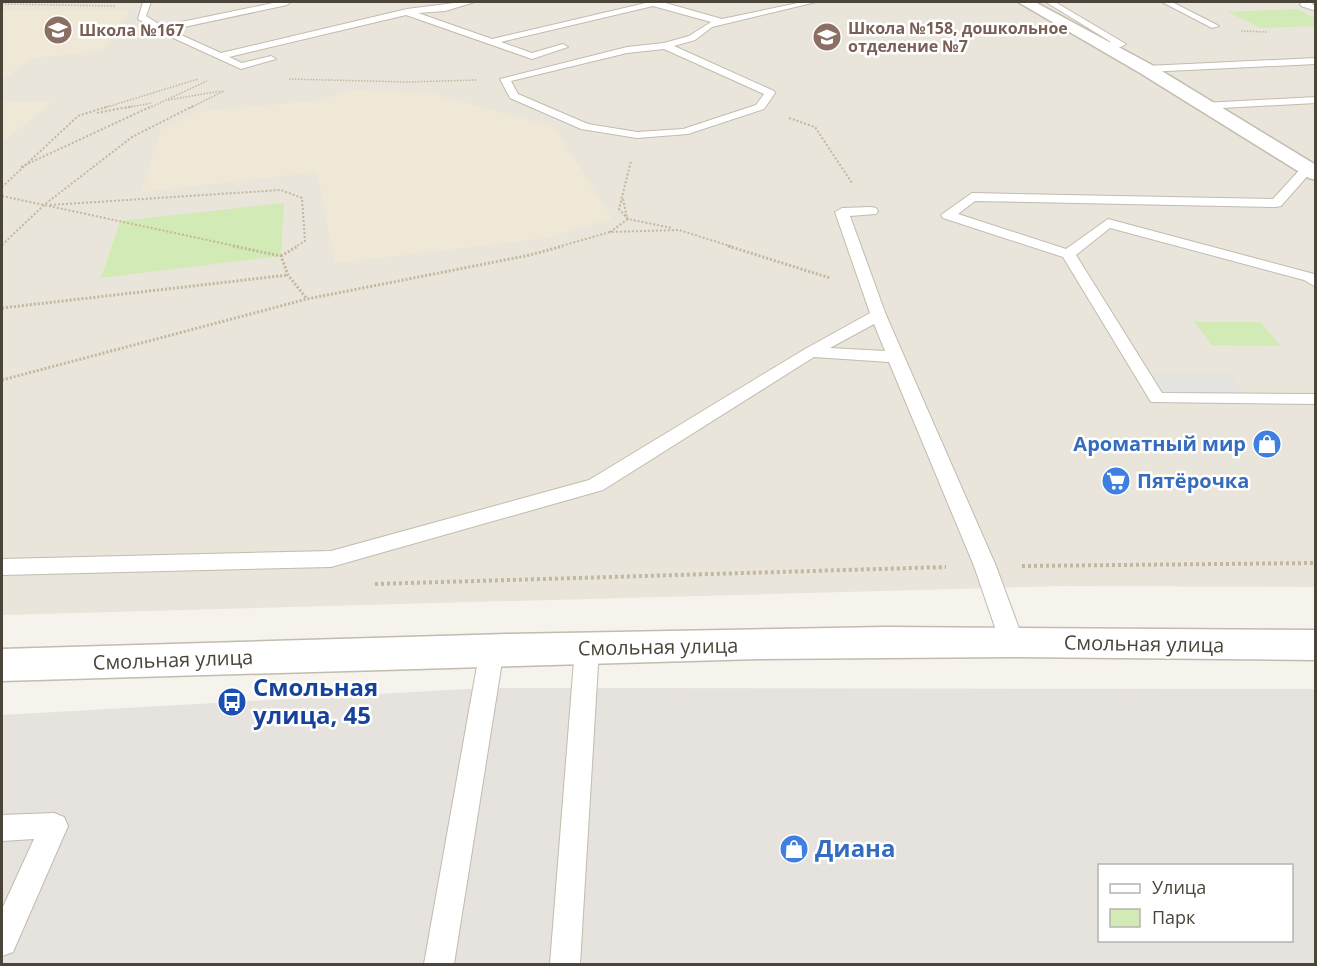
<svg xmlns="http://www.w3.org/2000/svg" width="1317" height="966" viewBox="0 0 1317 966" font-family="'Open Sans',sans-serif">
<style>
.residential{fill:#eae5da}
.industrial{fill:#e6e2dd;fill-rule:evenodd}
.education{fill:#efe8d6}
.green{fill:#d2eab5}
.parking{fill:#e5e3e0}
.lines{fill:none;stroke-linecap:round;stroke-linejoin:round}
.service-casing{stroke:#c2bbae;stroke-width:2}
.minor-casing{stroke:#c2bbae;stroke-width:3}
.tertiary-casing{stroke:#c2bbae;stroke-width:3}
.path-far3{stroke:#c4b79f;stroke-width:1.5;stroke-dasharray:1.5 1.5;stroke-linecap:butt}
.path-far2{stroke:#c4b79f;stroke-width:2;stroke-dasharray:2 2;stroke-linecap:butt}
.path-far1{stroke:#c4b79f;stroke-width:3;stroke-dasharray:2 2;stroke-linecap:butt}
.path{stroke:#c4b79f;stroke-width:4;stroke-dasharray:3 3;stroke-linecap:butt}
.service{fill:#fff;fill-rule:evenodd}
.minor{fill:#fff;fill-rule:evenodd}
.tertiary{fill:#fff;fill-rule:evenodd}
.labels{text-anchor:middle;stroke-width:5;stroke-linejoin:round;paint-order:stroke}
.far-education-label{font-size:16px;font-weight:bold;fill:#785e54;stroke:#fff;text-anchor:start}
.shop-label{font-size:20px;font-weight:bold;fill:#366cbe;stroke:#fff;text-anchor:end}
.street-label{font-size:20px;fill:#4b4439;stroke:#fff}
.near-transit-label{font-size:24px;font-weight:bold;fill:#164399;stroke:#fff;text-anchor:start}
.near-shop-label{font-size:24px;font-weight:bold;fill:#366cbe;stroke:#fff;text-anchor:start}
</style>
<rect width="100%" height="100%" fill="#f6f3ec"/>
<path class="residential" d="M 2,2 L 1315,2 L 1315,587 L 1063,586 L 2,615 Z"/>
<path class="industrial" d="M 486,688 L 1315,689 L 1315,964 L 2,964 L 2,715 ZM 1100,866 L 1292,866 L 1292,940 L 1100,940 Z"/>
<path class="education" d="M 2,10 L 129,10 L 102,51 L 31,58 L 2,81 Z
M 351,90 L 429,93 L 554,127 L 612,218 L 547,238 L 335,263 L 317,172 L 141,192 L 161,130 L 196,112 L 322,100 Z
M 2,102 L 52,102 L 2,143 Z"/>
<path class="green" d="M 1297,9 L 1315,18 L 1315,26 L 1261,28 L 1228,12 Z
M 284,203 L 281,256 L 101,278 L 120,221 Z
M 1194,322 L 1260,322 L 1281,346 L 1212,345 Z"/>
<path class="parking" d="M 1148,373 L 1228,373 L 1244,394 L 1161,393 Z"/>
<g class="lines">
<g class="service-casing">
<path id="service" d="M 143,2 L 151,2 L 146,16 L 162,26 L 278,2 L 291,2 L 287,5 L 170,30 L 221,53 L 407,9 L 462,2 L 475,2 L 445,11 L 418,13 L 492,39 L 650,2 L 662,2 L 722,19 L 803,2 L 816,2 L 712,27 L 695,40 L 674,46 L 774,91 L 775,93 L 764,109 L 688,134 L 637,138 L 581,129 L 510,98 L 500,79 L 627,47 L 664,43 L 689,36 L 711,22 L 653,6 L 501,42 L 532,53 L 563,44 L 568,47 L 532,59 L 406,15 L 229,57 L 242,63 L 271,56 L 276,59 L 241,69 L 158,31 L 138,19 ZM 664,49 L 764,94 L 756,105 L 683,129 L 637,132 L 588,124 L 518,94 L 511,81 L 627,53 Z
M 1046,2 L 1055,2 L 1126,44 L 1121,47 L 1099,48 L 1099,44 L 1111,42 Z
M 1162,2 L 1172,2 L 1219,26 L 1212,28 Z
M 1303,2 L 1314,2 L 1312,4 L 1316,6 L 1316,11 L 1301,6 L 1300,4 Z
M 1316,58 L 1316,64 L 1146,72 L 1141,69 L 1146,66 Z
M 1316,97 L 1316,103 L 1204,109 L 1199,106 L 1204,103 Z
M 1307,165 L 1311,166 L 1311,172 L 1281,206 L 1276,207 L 975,201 L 958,214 L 1066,249 L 1108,219 L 1314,274 L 1316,287 L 1304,280 L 1110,228 L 1076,255 L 1162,393 L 1316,394 L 1316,404 L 1151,402 L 1063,257 L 943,218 L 941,215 L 972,193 L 1273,199 L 1303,166 Z
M 871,207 L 876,208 L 878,211 L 876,214 L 850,216 L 886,315 L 996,566 L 1024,642 L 1020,648 L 1012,651 L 1004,648 L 1000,642 L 974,566 L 889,362 L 814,357 L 603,490 L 331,567 L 2,575 L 2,559 L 331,551 L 589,480 L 805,349 L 870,313 L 835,212 L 842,208 ZM 874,324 L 885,351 L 830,348 Z
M 587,639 L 595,642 L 599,648 L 580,964 L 550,964 L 575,648 L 579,642 Z
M 492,640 L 500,643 L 504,649 L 454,964 L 424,964 L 480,649 L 484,643 Z
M 54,813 L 64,817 L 68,826 L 13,952 L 2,956 L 2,909 L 34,839 L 2,841 L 2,815 Z"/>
</g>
<g class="minor-casing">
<path id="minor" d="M 1018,2 L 1035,2 L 1152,65 L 1316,165 L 1316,180 L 1309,178 L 1140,73 Z"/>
</g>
<g class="tertiary-casing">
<path id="tertiary" d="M 886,627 L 1316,630 L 1316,660 L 1012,657 L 759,659 L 2,681 L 2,649 L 507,634 Z"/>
</g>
<path class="path-far3" d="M 2,4 L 115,6
M 1241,31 L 1267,32
M 289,79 L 407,82 L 476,80
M 168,100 L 222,91
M 104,108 L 198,79
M 125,108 L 152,103
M 149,108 L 207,81
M 190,108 L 224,91"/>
<path class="path-far2" d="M 97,113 L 133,106
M 789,118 L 815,127 L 852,183
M 21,167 L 152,106
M 2,187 L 78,116 L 109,106
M 2,196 L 240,247
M 623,199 L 627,218
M 50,205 L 281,190 L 302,198 L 305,241 L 295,247
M 628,219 L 619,209 L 631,161
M 610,232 L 628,219 L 672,228
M 2,245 L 44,205 L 132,137 L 193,106
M 558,247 L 610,232 L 679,230 L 733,247"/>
<path class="path-far1" d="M 233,246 L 281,256 L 288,275 L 307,299
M 728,246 L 830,278
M 281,256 L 298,246
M 2,308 L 288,275
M 2,380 L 307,299 L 530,255 L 563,246"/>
<path class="path" d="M 1022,566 L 1316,563
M 375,584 L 946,567"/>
<use href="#service" class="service"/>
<use href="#minor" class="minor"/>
<use href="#tertiary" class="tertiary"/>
</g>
<defs>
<g id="school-disc" transform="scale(1.5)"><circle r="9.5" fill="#8d6e63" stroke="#fff"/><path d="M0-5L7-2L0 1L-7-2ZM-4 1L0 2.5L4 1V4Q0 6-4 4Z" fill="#fff"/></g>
<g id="shop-disc" transform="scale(1.5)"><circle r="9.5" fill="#3f7fe0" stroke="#fff"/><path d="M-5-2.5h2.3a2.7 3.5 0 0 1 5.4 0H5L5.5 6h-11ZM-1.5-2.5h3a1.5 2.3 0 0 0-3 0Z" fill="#fff"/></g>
<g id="supermarket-disc" transform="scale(1.5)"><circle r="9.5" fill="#3f7fe0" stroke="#fff"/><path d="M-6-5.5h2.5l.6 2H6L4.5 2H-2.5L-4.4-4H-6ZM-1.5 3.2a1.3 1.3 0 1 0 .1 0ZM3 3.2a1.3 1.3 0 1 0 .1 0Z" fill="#fff"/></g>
<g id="bus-disc" transform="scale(1.5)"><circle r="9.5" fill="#1a4fb4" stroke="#fff"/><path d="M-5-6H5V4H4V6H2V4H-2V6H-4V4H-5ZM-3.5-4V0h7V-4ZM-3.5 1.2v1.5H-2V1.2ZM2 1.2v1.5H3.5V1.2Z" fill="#fff"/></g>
</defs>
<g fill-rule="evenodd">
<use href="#school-disc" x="58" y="30"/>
<use href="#school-disc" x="827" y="37"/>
<use href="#shop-disc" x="1267" y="444"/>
<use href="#supermarket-disc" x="1116" y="481"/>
<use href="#bus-disc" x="232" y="702"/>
<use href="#shop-disc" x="794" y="849"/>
</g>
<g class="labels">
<g class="far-education-label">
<text x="848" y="34">Школа №158, дошкольное<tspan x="848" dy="18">отделение №7</tspan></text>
<text x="79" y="36">Школа №167</text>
</g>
<g class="shop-label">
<text x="1246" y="451">Ароматный мир</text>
<text x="1137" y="488" text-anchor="start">Пятёрочка</text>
</g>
<g class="street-label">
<text transform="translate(1144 644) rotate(1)" y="7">Смольная улица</text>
<text transform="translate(658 647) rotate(-1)" y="7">Смольная улица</text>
<text transform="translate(173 660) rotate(-2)" y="7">Смольная улица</text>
</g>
<g class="near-transit-label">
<text x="253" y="696">Смольная<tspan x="253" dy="28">улица, 45</tspan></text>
</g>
<g class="near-shop-label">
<text x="815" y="857">Диана</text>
</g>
</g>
<rect width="1317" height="966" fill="none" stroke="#4b4439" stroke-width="6"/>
<rect x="1098" y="864" width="195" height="78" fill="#ffffff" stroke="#b7b4b0" stroke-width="1.5"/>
<rect x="1110" y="884" width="30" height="9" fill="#ffffff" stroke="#b7b4b0" stroke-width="1.5"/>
<text x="1152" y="894" font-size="18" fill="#4b4439">Улица</text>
<rect x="1110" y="909" width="30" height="18" fill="#d2eab5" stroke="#b7b4b0" stroke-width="1.5"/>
<text x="1152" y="924" font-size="18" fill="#4b4439">Парк</text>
</svg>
